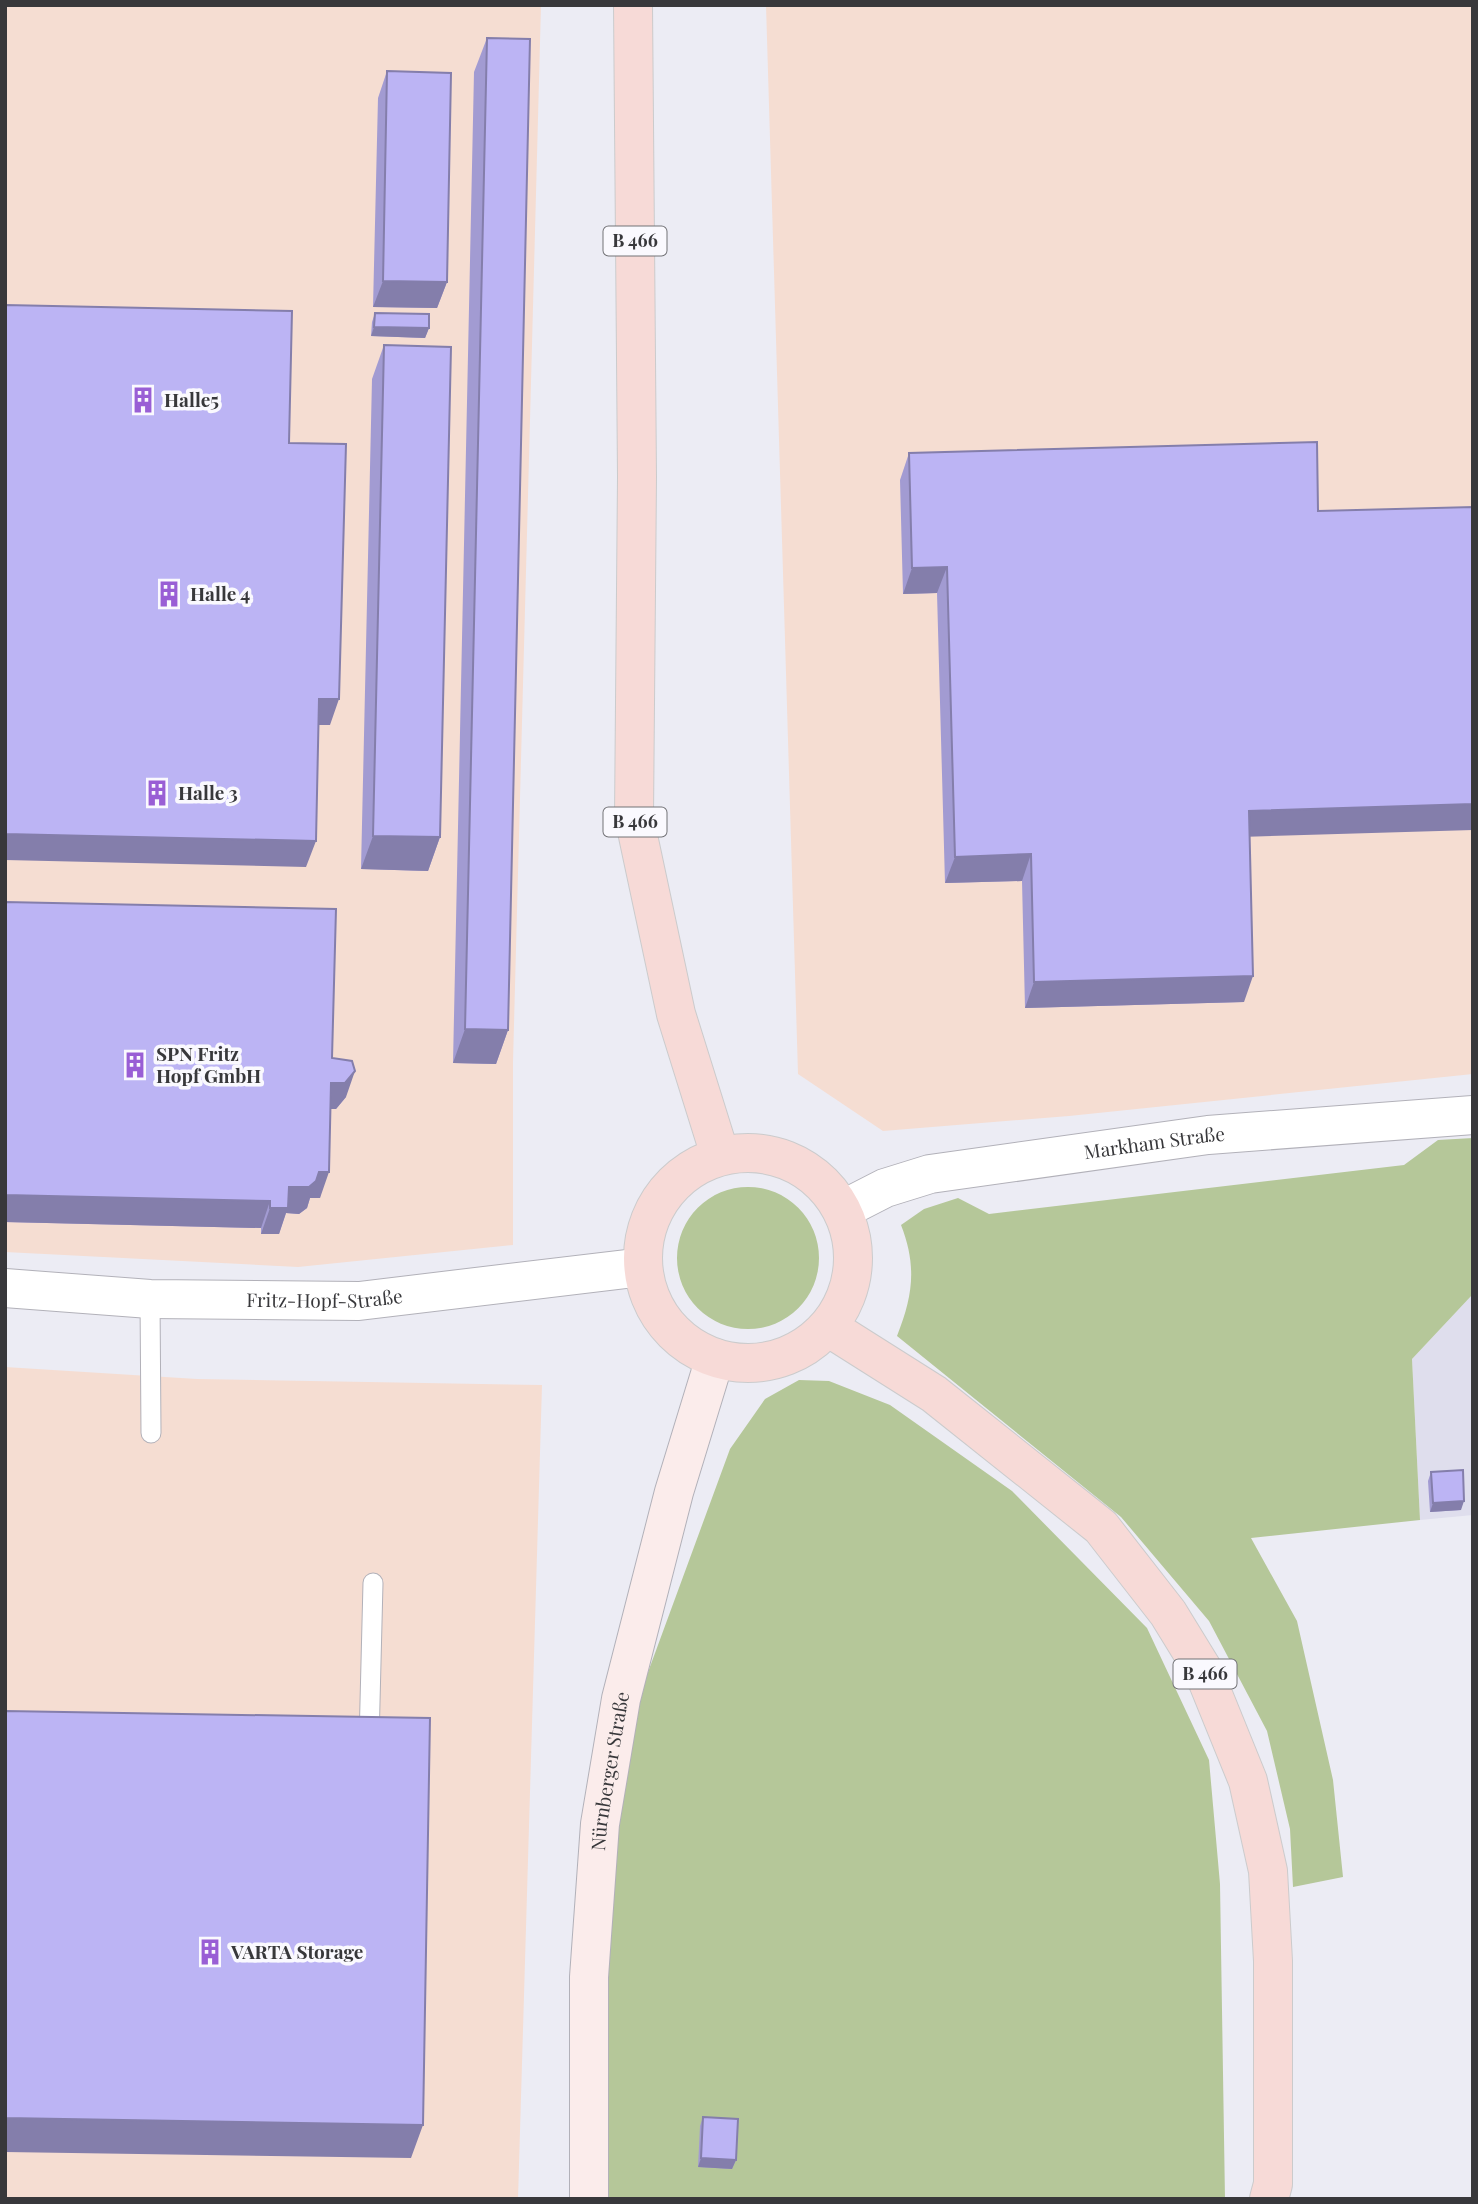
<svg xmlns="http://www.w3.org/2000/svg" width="1478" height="2204" viewBox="0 0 1478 2204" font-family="'Playfair Display',serif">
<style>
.built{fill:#dfdeed}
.industrial{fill:#f5ddd2}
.green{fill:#b5c799}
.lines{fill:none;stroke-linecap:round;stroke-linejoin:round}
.lane-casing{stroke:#b2b1b9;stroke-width:21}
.street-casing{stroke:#b2b1b9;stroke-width:40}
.secondary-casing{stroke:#b2b1b9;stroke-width:40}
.primary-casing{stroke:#cbcbcc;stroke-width:40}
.lane{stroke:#fff;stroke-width:19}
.street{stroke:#fff;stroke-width:38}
.secondary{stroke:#fbeceb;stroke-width:38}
.primary{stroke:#f7dad7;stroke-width:38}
.wall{fill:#a29bd2}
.shaded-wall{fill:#847eab}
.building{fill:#bcb4f4;stroke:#847eab;stroke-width:2}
.labels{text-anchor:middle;stroke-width:7;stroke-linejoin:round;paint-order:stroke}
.shield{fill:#faf9fe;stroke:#727276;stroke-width:2}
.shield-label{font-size:18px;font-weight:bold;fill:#38383b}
.poi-label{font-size:19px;font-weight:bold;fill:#38383b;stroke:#faf9fe;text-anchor:start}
.street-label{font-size:19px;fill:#38383b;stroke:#faf9fe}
</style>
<rect width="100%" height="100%" fill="#ececf4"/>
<path class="built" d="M 1473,1294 L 1473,1515 L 1420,1520 L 1412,1359 Z"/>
<path class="industrial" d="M 5,5 L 541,5 L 513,1062 L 513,1245 L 298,1267 L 5,1252 Z
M 766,5 L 1473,5 L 1473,1074 L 1069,1116 L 883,1131 L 798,1074 Z
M 5,1367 L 197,1379 L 542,1385 L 518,2199 L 5,2199 Z"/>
<path class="green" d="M 1473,1138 L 1473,1294 L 1412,1359 L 1420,1520 L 1251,1538 L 1297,1621 L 1333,1780 L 1343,1877 L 1293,1887 L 1290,1829 L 1267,1731 L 1209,1621 L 1121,1517 L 897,1336 C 913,1296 917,1266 901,1225 L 924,1209 L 958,1198 L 989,1214 L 1404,1165 L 1438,1140 Z
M677 1258a71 71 0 1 1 142 0a71 71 0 1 1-142 0Z
M 799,1380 L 829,1381 L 890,1405 L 1012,1491 L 1147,1628 L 1209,1760 L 1220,1884 L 1225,2199 L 608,2199 L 605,1975 L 617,1827 L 640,1694 L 730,1449 L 765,1399 Z"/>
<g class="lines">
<g class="lane-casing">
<path id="lane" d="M 150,1299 L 151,1433
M 369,1742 L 373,1583"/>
</g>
<g class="street-casing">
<g id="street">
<path id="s1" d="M 842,1210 L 885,1188 L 930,1174 L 1208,1135 L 1473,1115"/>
<path id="s2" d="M 5,1288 L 150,1299 L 359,1301 L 643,1267"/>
</g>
</g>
<g class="secondary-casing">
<g id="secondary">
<path id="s3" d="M 589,2199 L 589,1977 L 600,1824 L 621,1699 L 674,1492 L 715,1358"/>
</g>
</g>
<g class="primary-casing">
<path id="primary" d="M 633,5 L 637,477 L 634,817 L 676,1014 L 720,1155
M643 1258a105 105 0 1 1 210 0a105 105 0 1 1-210 0Z
M 828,1327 L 934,1394 L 1101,1527 L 1168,1613 L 1203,1670 L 1248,1781 L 1268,1871 L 1273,1961 L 1273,2184 L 1269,2199"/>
</g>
<use href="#lane" class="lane"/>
<use href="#street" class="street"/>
<use href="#secondary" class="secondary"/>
<use href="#primary" class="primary"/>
</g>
<path class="wall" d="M 487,38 L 508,1030 L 496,1064 L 453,1063 L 474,72 Z
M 387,71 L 447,282 L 437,308 L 373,307 L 378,98 Z
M 375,313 L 429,328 L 425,338 L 371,336 L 372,322 Z
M 384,345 L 440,837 L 428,871 L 361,869 L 372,379 Z
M 909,453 L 1250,836 L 1244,1002 L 1025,1008 L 1022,881 L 945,883 L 937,593 L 903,594 L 900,480 Z
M 332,1058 L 346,1097 L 336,1109 L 331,1109 L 320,1198 L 310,1198 L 307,1208 L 299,1214 L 286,1213 L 279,1234 L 261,1234 L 261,1228 L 5,1222 Z
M 1431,1472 L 1461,1510 L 1430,1512 L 1428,1481 Z
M 703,2117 L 736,2160 L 732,2169 L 698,2167 L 700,2126 Z"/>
<path class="shaded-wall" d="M 383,281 L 447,282 L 437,308 L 373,307 Z
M 374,327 L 429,328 L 425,338 L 371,336 Z
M 947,567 L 937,593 L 903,594 L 912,568 Z
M 319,699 L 339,699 L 330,725 L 310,725 Z
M 1473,804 L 1473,830 L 1240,837 L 1249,811 Z
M 5,834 L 316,841 L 306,867 L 5,860 Z
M 373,836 L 440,837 L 428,871 L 361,869 Z
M 1031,854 L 1022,881 L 945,883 L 955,857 Z
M 1253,976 L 1244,1002 L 1025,1008 L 1034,982 Z
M 465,1029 L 508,1030 L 496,1064 L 453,1063 Z
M 355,1071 L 346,1097 L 336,1109 L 322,1109 L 331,1083 Z
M 319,1172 L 329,1172 L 320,1198 L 310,1198 L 307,1208 L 299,1214 L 286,1213 L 279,1234 L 261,1234 L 270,1208 L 289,1187 Z
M 5,1195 L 270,1201 L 261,1228 L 5,1222 Z
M 1464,1501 L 1461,1510 L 1430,1512 L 1433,1503 Z
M 5,2118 L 423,2125 L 411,2158 L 5,2152 Z
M 701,2158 L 736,2160 L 732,2169 L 698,2167 Z"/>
<path class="building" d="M 487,38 L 530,39 L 508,1030 L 465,1029 Z
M 387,71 L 451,73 L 447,282 L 383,281 Z
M 5,305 L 292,311 L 289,443 L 346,444 L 339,699 L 319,699 L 316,841 L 5,834 Z
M 375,313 L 429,314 L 429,328 L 374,327 Z
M 384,345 L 451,347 L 440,837 L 373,836 Z
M 1317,442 L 1318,511 L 1473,507 L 1473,804 L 1249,811 L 1253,976 L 1034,982 L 1031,854 L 955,857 L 947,567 L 912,568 L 909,453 Z
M 5,902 L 336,909 L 332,1058 L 352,1061 L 355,1071 L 345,1083 L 331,1083 L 329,1172 L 319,1172 L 316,1181 L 309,1187 L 289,1187 L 288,1208 L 270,1208 L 270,1201 L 5,1195 Z
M 1463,1470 L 1464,1501 L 1433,1503 L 1431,1472 Z
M 5,1711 L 430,1718 L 423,2125 L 5,2118 Z
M 703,2117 L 738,2119 L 736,2160 L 701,2158 Z"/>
<defs>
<g id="building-bare" transform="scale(2.1)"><path d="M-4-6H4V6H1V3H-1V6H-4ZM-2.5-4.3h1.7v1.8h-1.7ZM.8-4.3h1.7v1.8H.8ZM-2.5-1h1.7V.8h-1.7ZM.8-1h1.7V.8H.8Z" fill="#995ed5" stroke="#faf9fe" stroke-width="2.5" paint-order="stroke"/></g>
</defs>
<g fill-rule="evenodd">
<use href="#building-bare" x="143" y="400"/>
<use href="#building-bare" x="169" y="594"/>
<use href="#building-bare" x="157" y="793"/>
<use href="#building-bare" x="135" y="1065"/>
<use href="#building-bare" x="210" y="1952"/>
</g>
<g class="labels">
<g class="shield">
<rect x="603.5" y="226.5" width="63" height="29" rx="5"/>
<rect x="603.5" y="807.5" width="63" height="29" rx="5"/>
<rect x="1173.5" y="1659.5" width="63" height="29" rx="5"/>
</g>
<g class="shield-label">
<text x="635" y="247">B 466</text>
<text x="635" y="828">B 466</text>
<text x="1205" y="1680">B 466</text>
</g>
<g class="poi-label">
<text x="164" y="407">Halle5</text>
<text x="190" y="601">Halle 4</text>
<text x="178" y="800">Halle 3</text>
<text x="156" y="1061">SPN Fritz<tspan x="156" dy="22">Hopf GmbH</tspan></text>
<text x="231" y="1959">VARTA Storage</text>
</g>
<g class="street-label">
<text dy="7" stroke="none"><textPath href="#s1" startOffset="322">Markham Straße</textPath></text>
<text dy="7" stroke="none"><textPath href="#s2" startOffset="320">Fritz-Hopf-Straße</textPath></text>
<text dy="7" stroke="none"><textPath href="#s3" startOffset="429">Nürnberger Straße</textPath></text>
</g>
</g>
<rect width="1478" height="2204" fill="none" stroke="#38383b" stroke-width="14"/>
</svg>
